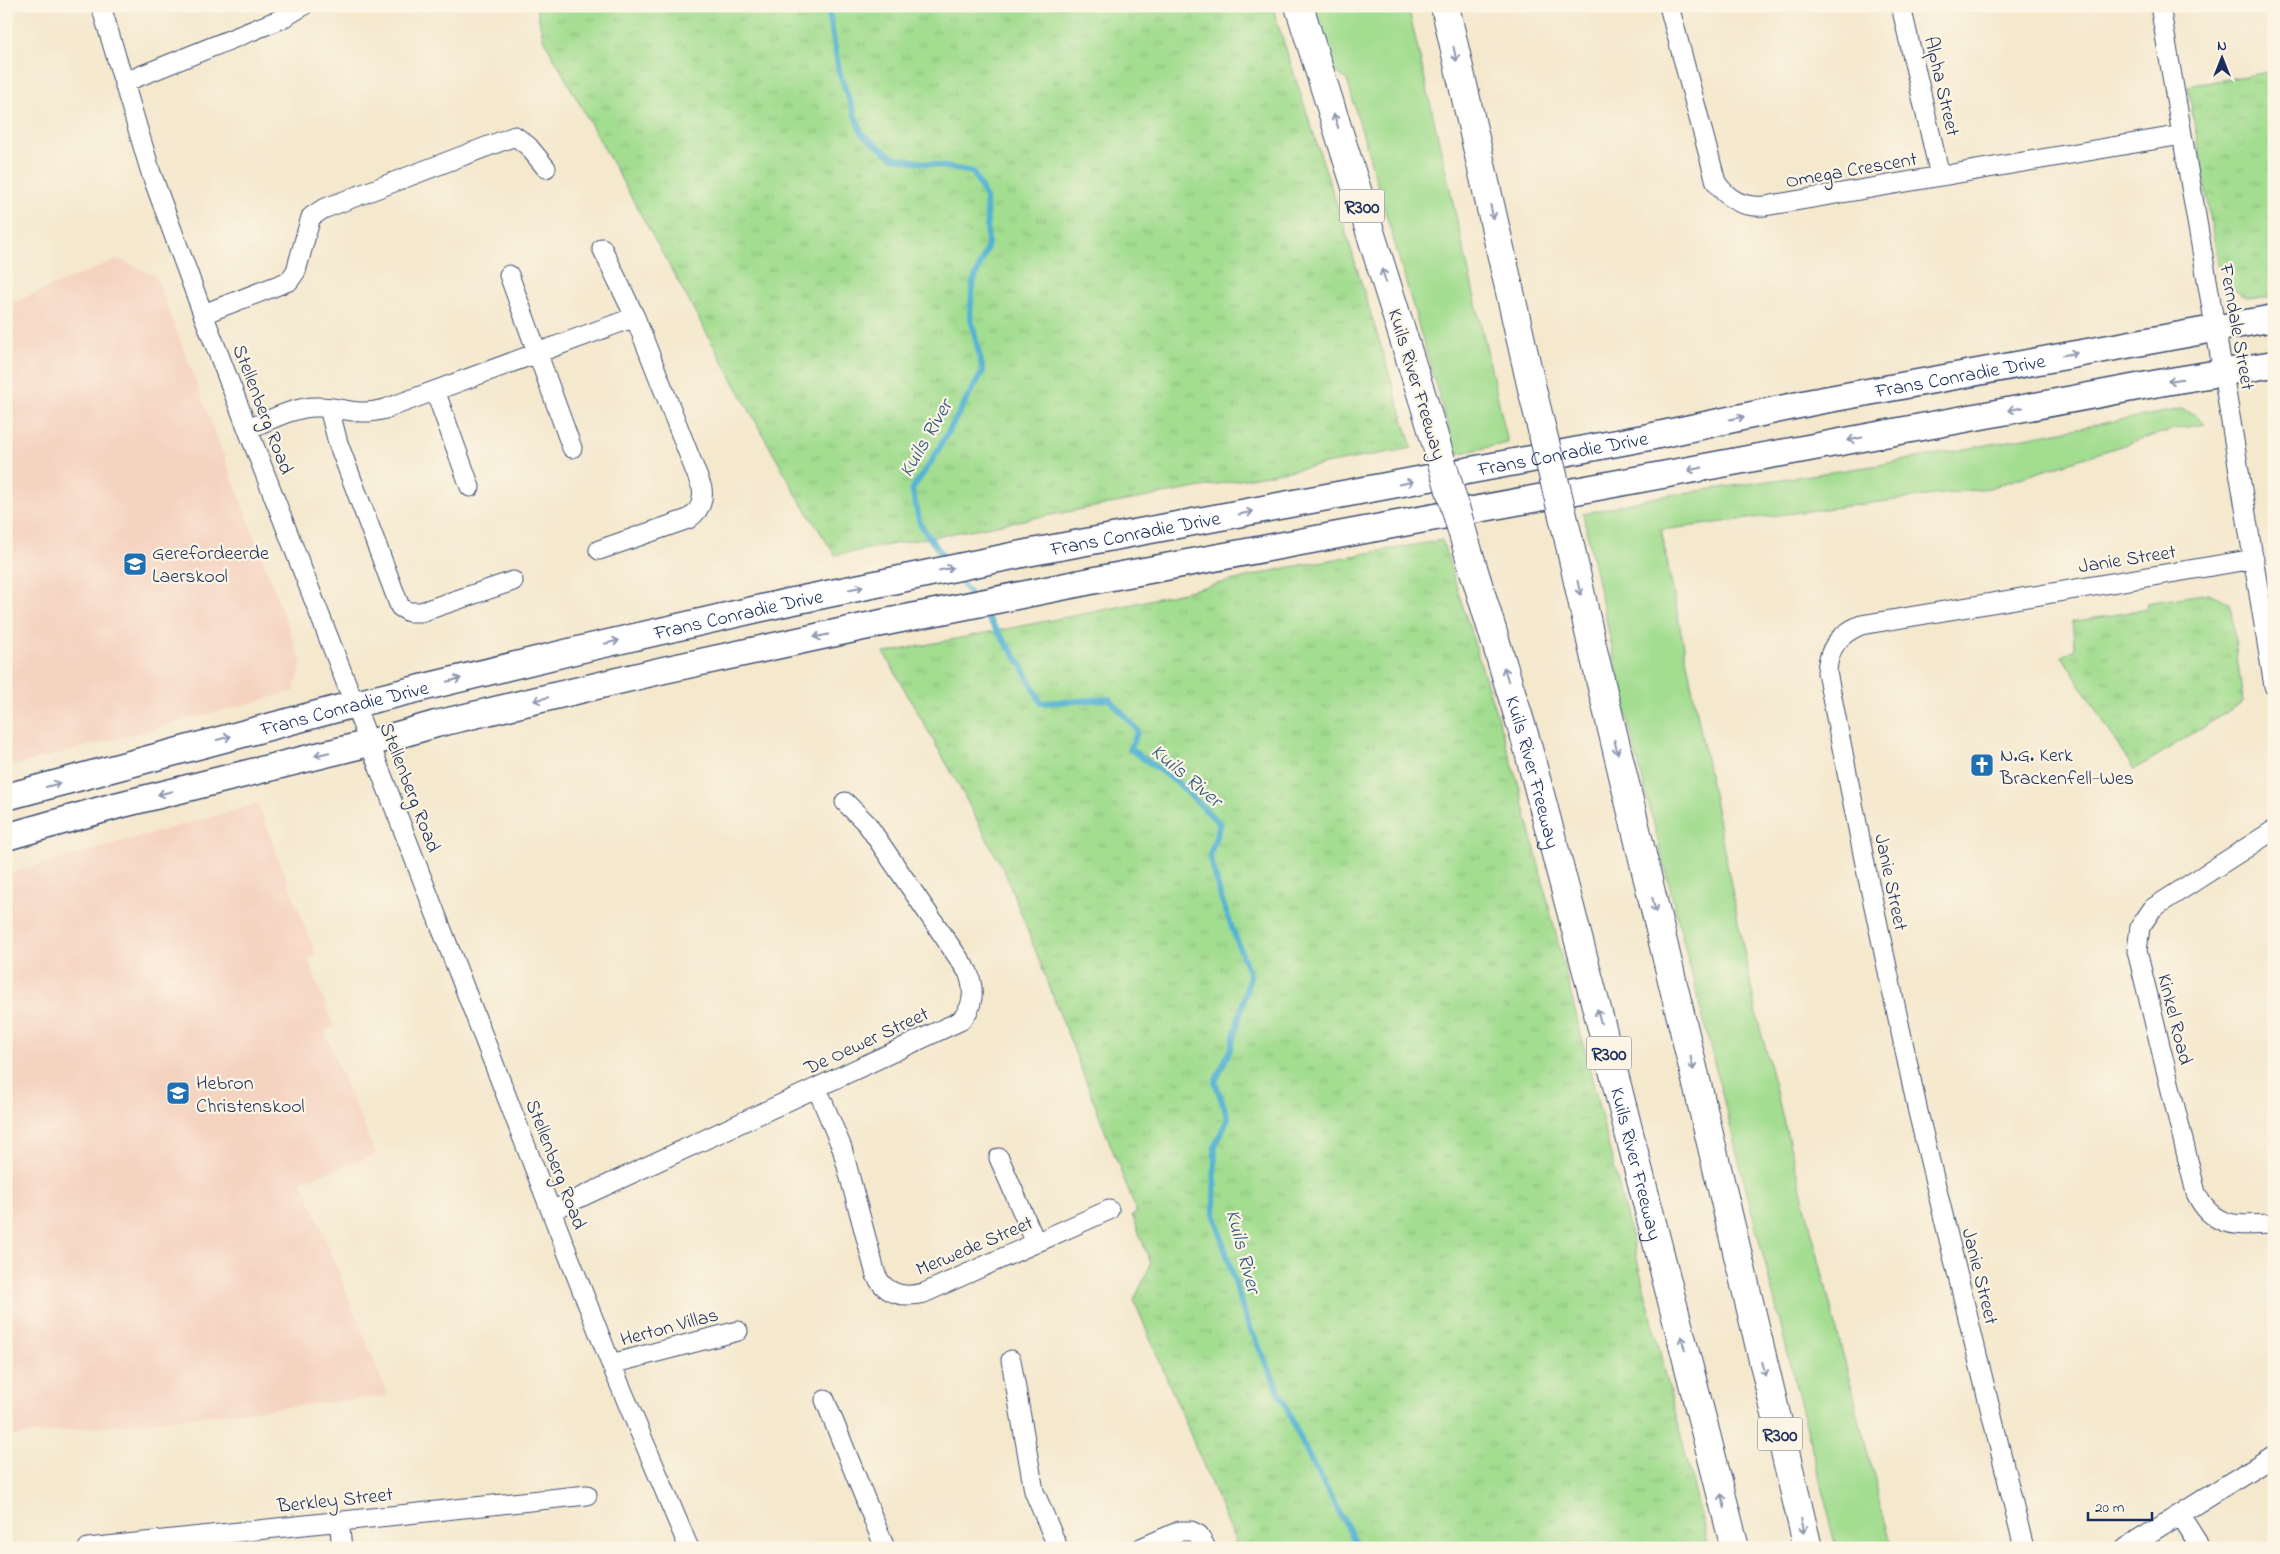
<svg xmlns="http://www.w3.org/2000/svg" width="2280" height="1554" viewBox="0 0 2280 1554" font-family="'Indie Flower',sans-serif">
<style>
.built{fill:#f5d3c1}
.grass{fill:#a3dd90;stroke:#5f8677}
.park{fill:url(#park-tufts);stroke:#5f8677}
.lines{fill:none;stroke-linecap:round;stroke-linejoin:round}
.stream{stroke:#54b4d3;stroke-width:6}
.street-casing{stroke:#3c4b6f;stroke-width:21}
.secondary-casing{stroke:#3c4b6f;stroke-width:29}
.highway-casing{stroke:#3c4b6f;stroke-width:30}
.street{stroke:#fff;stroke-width:19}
.secondary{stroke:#fff;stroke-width:26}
.highway{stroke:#fff;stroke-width:28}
.highway-bridge-casing{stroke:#3c4b6f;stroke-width:30;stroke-linecap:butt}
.highway-bridge{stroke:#fff;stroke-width:28}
.oneway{stroke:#8d97ae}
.labels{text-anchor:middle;stroke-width:4.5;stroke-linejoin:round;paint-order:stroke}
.shield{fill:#fcf5e5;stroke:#5e6a86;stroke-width:1}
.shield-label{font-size:19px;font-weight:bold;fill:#1b2f5e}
.street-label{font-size:20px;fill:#1b2f5e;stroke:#fcf5e5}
.poi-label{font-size:20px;fill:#1b2f5e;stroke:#fcf5e5;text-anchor:start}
.water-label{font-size:21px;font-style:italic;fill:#2c5781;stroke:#fcf5e5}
</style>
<defs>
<pattern id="park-tufts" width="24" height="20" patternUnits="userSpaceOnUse" patternTransform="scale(1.25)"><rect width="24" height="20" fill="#a3dd90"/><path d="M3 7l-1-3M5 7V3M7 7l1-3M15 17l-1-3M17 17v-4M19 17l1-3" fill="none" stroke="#8cbe7f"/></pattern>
</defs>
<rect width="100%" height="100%" fill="#fcf5e5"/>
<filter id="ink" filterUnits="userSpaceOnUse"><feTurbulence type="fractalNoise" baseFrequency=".02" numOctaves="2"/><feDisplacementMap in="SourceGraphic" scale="10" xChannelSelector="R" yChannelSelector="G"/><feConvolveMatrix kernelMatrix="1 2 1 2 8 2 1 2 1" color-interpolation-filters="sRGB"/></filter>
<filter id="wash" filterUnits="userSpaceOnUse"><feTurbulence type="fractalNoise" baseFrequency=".0096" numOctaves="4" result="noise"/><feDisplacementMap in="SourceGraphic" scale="20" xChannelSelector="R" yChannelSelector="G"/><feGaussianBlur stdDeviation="1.12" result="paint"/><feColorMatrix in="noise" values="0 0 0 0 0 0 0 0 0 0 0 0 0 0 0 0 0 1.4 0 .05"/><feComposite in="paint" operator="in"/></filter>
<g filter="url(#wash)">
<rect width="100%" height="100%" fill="#f4e8cd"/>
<path class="built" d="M 118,259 L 156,276 L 302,663 L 297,682 L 295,682 L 295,691 L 6,768 L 6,345 L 11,303 Z
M 258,804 L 316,955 L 308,959 L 334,1027 L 324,1031 L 376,1155 L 302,1181 L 388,1396 L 6,1437 L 6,874 Z"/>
<path class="grass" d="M 1314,6 L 1408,6 L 1508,443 L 1456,454 L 1347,80 L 1333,70 Z
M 2181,409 L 2194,414 L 2205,424 L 2174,429 L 1989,488 L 1661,530 L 1756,1012 L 1892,1548 L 1837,1548 L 1631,734 L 1583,514 L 1656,497 L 1873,466 Z"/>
<path class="park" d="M 536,6 L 1272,6 L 1346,233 L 1412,448 L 835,555 L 797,496 L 543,38 Z
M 2274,71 L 2274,297 C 2248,301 2231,297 2225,269 L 2219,270 L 2188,86 Z
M 1442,540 L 1519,786 L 1709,1548 L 1238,1548 L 1134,1300 L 1151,1264 L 1132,1215 L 1137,1213 L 1006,875 L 958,784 L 884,653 L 1128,605 L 1285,568 Z
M 2209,593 L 2230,603 L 2243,702 L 2134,770 L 2062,656 L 2075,649 L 2072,622 L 2147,609 L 2146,603 Z"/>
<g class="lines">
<path class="stream" d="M 828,6 L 839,72 L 862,134 L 892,157 L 973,172 L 986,198 L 988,245 L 973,283 L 970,314 L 983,371 L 931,462 L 912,489 L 920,524 L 948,563
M 955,574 L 973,598
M 982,610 L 1021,664 L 1041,703 L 1110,699 L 1138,731 L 1130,749 L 1178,783 L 1220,824 L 1210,855 L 1220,895 L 1250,976 L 1231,1048 L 1215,1082 L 1228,1118 L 1215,1146 L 1214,1213 L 1246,1319 L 1308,1455 L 1359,1548"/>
</g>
</g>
<g filter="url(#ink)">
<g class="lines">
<g class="street-casing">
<path id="street" d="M 101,6 L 151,173 L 203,314 L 551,1211 L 611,1364 L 689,1548
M 1669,6 L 1716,182 C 1728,200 1743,208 1765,206 L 2182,135
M 1901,6 L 1940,176
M 2160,6 L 2223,373 L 2274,686
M 125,82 L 281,19 L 303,6
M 509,275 L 572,448
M 203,314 L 289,281 L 296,271 L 311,217 L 323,209 L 515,136 L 528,146 L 546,168
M 436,393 L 470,487
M 329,408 L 338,443 L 400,607 L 409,612 L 421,612 L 513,581
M 248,429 C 270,420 295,406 319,407 C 346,407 355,417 385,409 L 635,317
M 599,550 L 688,519 C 700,511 704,502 702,488 L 635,317 L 602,248
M 2274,830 L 2153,908 L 2140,927 L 2137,951 L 2196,1193 C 2213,1230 2239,1225 2274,1224
M 817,1088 L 842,1148 L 876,1275 C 886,1295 904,1298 924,1293 L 1109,1210
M 999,1158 L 1036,1243
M 551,1211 L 960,1021 C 974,1008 975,990 968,972 L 867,824 L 845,802
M 1011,1360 L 1034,1491 L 1058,1548
M 611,1364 L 738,1331
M 825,1400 L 885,1548
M 2180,1515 L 2201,1548
M 339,1521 L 342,1548
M 88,1548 L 587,1495
M 1141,1548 L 1180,1531 L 1191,1531 L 1199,1535 L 1206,1548
M 2024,1548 L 1918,1112 L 1866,869 L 1827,672 C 1828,648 1839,634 1861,625 L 2254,559
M 2126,1548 L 2274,1455"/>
</g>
<g class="secondary-casing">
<g id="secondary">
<path id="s1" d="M 6,797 L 355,704 L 578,650 L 784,603 L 1027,553 L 1649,437 L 1813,402 L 2274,318"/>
<path d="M 6,837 L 115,806 L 370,743 L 436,724 L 664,670 L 891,621 L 1106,578 L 2159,383 L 2274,364"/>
</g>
</g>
<g class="highway-casing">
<g id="highway">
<path d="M 1299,6 L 1425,406"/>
<path d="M 1445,6 L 1532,389"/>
<path d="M 1569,541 L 1593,650 L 1808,1548"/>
<path id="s2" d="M 1471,561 L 1526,741 L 1613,1070 L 1735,1548"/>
</g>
</g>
<use href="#street" class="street"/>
<use href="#secondary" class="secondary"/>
<use href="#highway" class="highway"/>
<g class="highway-bridge-casing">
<path id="highway-bridge" d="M 1532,389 L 1569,541
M 1425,406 L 1471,561"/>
</g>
<use href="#highway-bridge" class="highway-bridge"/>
</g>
<defs><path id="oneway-shaft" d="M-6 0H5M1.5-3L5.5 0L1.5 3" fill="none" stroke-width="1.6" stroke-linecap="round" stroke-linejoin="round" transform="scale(1.25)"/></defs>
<g class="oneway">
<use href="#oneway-shaft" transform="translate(1455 54) rotate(78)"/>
<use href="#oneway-shaft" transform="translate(1336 121) rotate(-108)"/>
<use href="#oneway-shaft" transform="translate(1492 212) rotate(77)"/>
<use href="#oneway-shaft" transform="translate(1384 276) rotate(-107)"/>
<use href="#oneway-shaft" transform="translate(2070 354) rotate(-10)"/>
<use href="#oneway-shaft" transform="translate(2175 380) rotate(171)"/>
<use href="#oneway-shaft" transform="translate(2015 409) rotate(169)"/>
<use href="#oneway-shaft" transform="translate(1737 418) rotate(-12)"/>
<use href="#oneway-shaft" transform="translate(1855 439) rotate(169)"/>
<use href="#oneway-shaft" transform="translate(1695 469) rotate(169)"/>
<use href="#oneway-shaft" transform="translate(1406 483) rotate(-11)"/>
<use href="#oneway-shaft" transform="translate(1246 513) rotate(-11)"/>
<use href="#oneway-shaft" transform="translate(946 569) rotate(-12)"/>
<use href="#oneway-shaft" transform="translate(856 588) rotate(-12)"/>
<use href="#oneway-shaft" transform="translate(1579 588) rotate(78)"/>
<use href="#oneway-shaft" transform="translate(821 636) rotate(168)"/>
<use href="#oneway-shaft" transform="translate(612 642) rotate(-13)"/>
<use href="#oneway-shaft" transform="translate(1506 674) rotate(-107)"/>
<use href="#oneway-shaft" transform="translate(454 680) rotate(-14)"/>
<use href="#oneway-shaft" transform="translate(541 699) rotate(166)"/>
<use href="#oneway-shaft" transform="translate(224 738) rotate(-15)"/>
<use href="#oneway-shaft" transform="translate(1616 747) rotate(77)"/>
<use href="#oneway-shaft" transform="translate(322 754) rotate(167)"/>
<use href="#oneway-shaft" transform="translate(53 785) rotate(-15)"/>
<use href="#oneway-shaft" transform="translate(165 793) rotate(166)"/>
<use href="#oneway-shaft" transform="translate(1654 905) rotate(77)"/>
<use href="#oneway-shaft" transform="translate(1599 1016) rotate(-105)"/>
<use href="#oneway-shaft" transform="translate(1692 1063) rotate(77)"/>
<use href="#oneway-shaft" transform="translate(1683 1343) rotate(-104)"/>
<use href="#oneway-shaft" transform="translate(1764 1369) rotate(76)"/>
<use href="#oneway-shaft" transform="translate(1723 1501) rotate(-104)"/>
<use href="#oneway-shaft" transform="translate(1802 1526) rotate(76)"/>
</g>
</g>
<defs>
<g id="school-square" transform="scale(1.25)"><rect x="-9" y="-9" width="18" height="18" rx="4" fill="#1f6fb2" stroke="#fcf5e5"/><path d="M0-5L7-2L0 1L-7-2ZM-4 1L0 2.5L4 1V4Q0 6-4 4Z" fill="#fff"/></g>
<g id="church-square" transform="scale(1.25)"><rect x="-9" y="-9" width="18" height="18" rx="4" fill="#1f6fb2" stroke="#fcf5e5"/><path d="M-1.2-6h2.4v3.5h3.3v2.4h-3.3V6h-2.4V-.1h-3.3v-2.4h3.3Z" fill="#fff"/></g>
</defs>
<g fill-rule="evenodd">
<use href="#school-square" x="135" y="564"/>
<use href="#church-square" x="1982" y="765"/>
<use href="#school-square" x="178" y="1093"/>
</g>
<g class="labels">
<g class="shield">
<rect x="1339.5" y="189.5" width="45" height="33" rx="4"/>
<rect x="1586.5" y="1036.5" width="45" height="33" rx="4"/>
<rect x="1757.5" y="1417.5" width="45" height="33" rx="4"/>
</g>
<g class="shield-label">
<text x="1362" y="213">R300</text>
<text x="1609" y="1060">R300</text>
<text x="1780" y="1441">R300</text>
</g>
<g class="street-label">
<text transform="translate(1943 86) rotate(77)" y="7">Alpha Street</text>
<text transform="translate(1851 169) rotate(-10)" y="7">Omega Crescent</text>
<text transform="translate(2238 327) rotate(80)" y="7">Ferndale Street</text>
<text dy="7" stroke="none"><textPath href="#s1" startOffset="2000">Frans Conradie Drive</textPath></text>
<text transform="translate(1418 384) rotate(73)" y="7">Kuils River Freeway</text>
<text transform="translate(264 409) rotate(69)" y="7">Stellenberg Road</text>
<text dy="7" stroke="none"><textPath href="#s1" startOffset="1595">Frans Conradie Drive</textPath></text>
<text dy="7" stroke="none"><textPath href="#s1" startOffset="1160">Frans Conradie Drive</textPath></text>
<text transform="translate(2127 558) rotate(-9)" y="7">Janie Street</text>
<text dy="7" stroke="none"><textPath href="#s1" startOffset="755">Frans Conradie Drive</textPath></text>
<text dy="7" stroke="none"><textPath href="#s1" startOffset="350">Frans Conradie Drive</textPath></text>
<text dy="7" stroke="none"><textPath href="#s2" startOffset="220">Kuils River Freeway</textPath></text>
<text transform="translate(411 787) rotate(69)" y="7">Stellenberg Road</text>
<text transform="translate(1892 882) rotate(78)" y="7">Janie Street</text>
<text transform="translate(2176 1019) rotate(76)" y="7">Kinkel Road</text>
<text transform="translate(866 1040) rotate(-25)" y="7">De Oewer Street</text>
<text transform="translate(557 1164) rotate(69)" y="7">Stellenberg Road</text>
<text dy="7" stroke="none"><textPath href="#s2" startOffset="625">Kuils River Freeway</textPath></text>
<text transform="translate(974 1245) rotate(-23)" y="7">Merwede Street</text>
<text transform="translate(1981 1276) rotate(76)" y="7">Janie Street</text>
<text transform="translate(669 1326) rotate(-15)" y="7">Herton Villas</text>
<text transform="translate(335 1499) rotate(-6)" y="7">Berkley Street</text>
</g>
<g class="poi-label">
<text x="152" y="559">Gerefordeerde<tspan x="152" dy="23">Laerskool</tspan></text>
<text x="2000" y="761">N.G. Kerk<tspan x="2000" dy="23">Brackenfell-Wes</tspan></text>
<text x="196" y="1089">Hebron<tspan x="196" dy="23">Christenskool</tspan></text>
</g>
<g class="water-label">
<text transform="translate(925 438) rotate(-60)" y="7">Kuils River</text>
<text transform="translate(1187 775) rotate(40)" y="7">Kuils River</text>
<text transform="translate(1244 1251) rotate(75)" y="7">Kuils River</text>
</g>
</g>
<rect width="2280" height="1554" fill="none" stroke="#fcf5e5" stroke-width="25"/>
<g transform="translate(2222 58)" stroke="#fcf5e5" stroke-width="4" paint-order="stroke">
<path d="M0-4L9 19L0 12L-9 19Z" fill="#1b2f5e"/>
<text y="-8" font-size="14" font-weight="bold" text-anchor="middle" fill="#1b2f5e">N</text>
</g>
<path d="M2088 1512v8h64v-8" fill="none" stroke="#1b2f5e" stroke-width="2.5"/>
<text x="2095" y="1512" font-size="15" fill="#1b2f5e" stroke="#fcf5e5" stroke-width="4" paint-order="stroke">20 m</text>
</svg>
